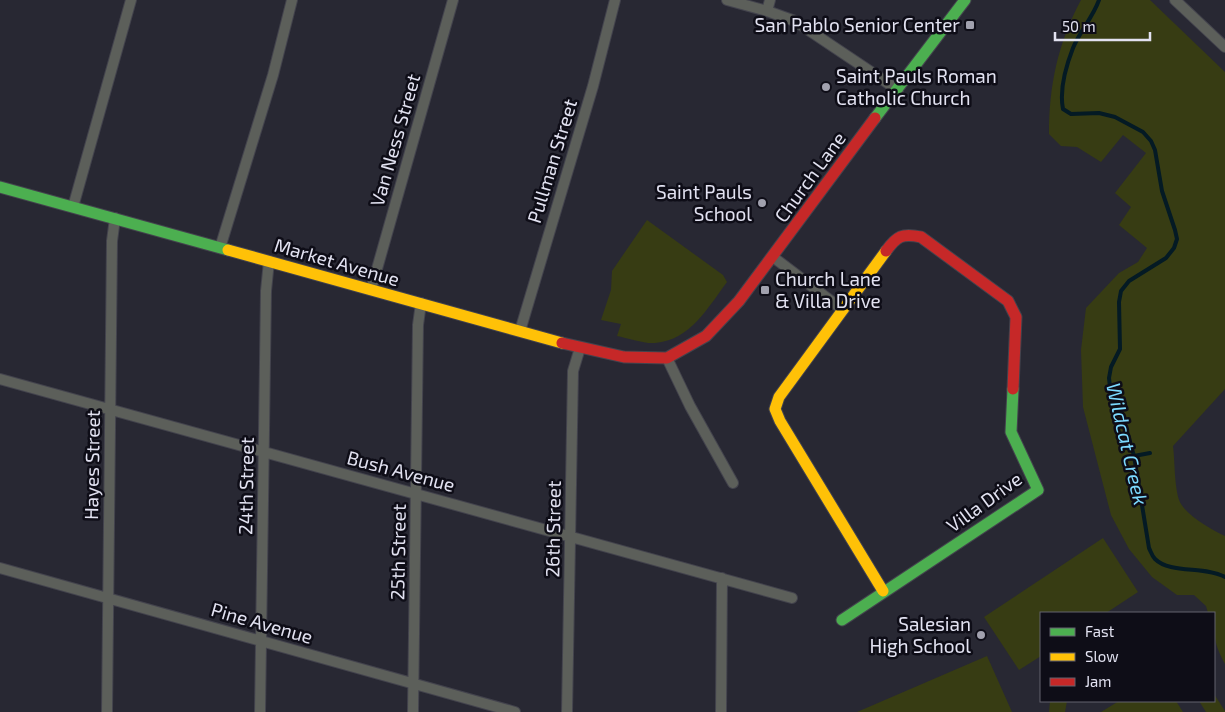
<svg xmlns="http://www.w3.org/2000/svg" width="1225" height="712" viewBox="0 0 1225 712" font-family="'Exo 2',sans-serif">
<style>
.green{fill:#373c13}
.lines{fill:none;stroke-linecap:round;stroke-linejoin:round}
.stream{stroke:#041a24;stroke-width:4}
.street-casing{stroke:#43434d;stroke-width:12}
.fast-casing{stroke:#43434d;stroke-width:13}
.slow-casing{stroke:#43434d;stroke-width:13}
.jam-casing{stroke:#43434d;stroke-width:13}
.street{stroke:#5c5f5a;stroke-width:10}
.fast{stroke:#4caf50;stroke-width:11}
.slow{stroke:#ffc107;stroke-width:11}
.jam{stroke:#c62828;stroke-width:11}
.poi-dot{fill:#a1a1ae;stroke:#0e0d17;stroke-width:2}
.labels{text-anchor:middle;stroke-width:5;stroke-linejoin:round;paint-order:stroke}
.poi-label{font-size:19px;fill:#e2e2f1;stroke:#0e0d17;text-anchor:end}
.street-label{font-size:19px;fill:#e2e2f1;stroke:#0e0d17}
.water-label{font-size:20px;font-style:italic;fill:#7cdaff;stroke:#0e0d17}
</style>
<rect width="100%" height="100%" fill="#282833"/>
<path class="green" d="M 1081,0 L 1150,0 L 1225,72 L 1225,389 L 1173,446 C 1175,460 1174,492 1181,504 C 1189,517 1212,530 1225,536 L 1225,664 C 1214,644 1214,636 1214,613 L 1208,613 L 1206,606 L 1194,595 L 1177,595 L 1152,577 L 1129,549 L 1111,515 L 1083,407 L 1081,350 L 1086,308 L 1119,273 L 1138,262 L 1147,248 L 1119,225 L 1131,207 L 1115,193 L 1146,153 L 1123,135 L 1101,162 L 1077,147 L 1061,146 L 1049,134 C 1049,85 1058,43 1081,0 Z
M 647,220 L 723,275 L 727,282 C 708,307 691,340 655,343 C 645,344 627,338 617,336 L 621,324 L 601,320 L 611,290 L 612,271 Z
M 1103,538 L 1138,592 L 1106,613 L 1041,613 L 1041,656 L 1019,670 L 984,617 Z
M 987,656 L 1012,712 L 857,712 Z
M 1214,694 L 1225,711 L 1225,712 L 1206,712 L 1199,701 L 1214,701 Z
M 1050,701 L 1067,701 L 1065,712 L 1049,712 Z
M 1119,701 L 1176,701 L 1183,712 L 1101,712 Z"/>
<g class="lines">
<path class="stream" d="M 1099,0 C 1093,17 1080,31 1073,48 C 1066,66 1059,89 1063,109 L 1071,114 L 1099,113 L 1115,117 L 1143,132 L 1151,141 L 1155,150 L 1162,191 L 1175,230 L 1177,239 L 1174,248 L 1166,258 L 1129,281 L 1121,291 L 1119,302 L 1120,349 L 1111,367 L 1109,378 L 1110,387 L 1123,417 L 1134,456 L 1149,548 C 1151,552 1152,556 1155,559 C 1170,574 1205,566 1225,577
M 1134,456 L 1150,453"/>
<g class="street-casing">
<path id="street" d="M 727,0 L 767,11 L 795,21 L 898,90
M 1175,0 L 1225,47
M 767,11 L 770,0
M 73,207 L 131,0
M 220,248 L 273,75 L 292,0
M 773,257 L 843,310
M 371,290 L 453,0
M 520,331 L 593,86 L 615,0
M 667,358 L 690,406 L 733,483
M 0,379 L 792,598
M 0,568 L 515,712
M 107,712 L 112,241 L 115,218
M 260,712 L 266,291 L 269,261
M 413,712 L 418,325 L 421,303
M 567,712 L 573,371 L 580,348
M 721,712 L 722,578"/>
</g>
<g class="fast-casing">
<path id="fast" d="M 875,118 L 965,0
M 0,187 L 228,250
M 842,620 L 1038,490 L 1011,432 L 1013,389"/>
</g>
<g class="slow-casing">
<path id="slow" d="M 228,250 L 562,343
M 883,591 L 780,421 L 775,409 L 779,397 L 886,251"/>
</g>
<g class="jam-casing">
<path id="jam" d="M 886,251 C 897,236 902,233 921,237 L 1008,301 L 1016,317 L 1013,389
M 562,343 L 624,357 L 667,358 L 706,336 L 739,301 L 875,118"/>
</g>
<use href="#street" class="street"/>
<use href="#fast" class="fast"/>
<use href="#slow" class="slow"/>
<use href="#jam" class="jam"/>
</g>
<g class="poi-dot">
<rect x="965" y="20" width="10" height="10" rx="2.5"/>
<circle cx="826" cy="87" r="5"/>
<circle cx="762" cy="203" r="5"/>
<rect x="760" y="285" width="10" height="10" rx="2.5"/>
<circle cx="981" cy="635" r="5"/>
</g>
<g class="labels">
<g class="poi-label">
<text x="960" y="32">San Pablo Senior Center</text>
<text x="836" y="83" text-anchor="start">Saint Pauls Roman<tspan x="836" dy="22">Catholic Church</tspan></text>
<text x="752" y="199">Saint Pauls<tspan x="752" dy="22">School</tspan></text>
<text x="775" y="286" text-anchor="start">Church Lane<tspan x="775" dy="22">&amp; Villa Drive</tspan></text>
<text x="971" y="631">Salesian<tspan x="971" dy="22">High School</tspan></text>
</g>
<g class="street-label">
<text transform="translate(395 140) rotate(-74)" y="7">Van Ness Street</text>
<text transform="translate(552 161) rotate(-73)" y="7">Pullman Street</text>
<text transform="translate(810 177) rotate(-54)" y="7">Church Lane</text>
<text transform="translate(337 262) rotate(16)" y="7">Market Avenue</text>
<text transform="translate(92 465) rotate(-89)" y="7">Hayes Street</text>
<text transform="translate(401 471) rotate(15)" y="7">Bush Avenue</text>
<text transform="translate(246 486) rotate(-89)" y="7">24th Street</text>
<text transform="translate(984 502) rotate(-36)" y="7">Villa Drive</text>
<text transform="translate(553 529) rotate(-89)" y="7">26th Street</text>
<text transform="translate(398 552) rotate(-89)" y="7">25th Street</text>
<text transform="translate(262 623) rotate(16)" y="7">Pine Avenue</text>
</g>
<g class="water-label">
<text transform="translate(1127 444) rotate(77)" y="7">Wildcat Creek</text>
</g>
</g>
<rect x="1040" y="612" width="175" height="90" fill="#0e0d17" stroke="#63626e"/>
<rect x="1050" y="628" width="25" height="8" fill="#4caf50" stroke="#63626e"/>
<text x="1085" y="637" font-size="15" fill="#e2e2f1">Fast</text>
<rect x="1050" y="653" width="25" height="8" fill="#ffc107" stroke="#63626e"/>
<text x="1085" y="662" font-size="15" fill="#e2e2f1">Slow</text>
<rect x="1050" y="678" width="25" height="8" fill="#c62828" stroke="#63626e"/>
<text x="1085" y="687" font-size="15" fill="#e2e2f1">Jam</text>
<path d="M1055 32v8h95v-8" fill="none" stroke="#e2e2f1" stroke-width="2.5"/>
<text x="1062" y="32" font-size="15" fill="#e2e2f1" stroke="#0e0d17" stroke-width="4" paint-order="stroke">50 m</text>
</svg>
